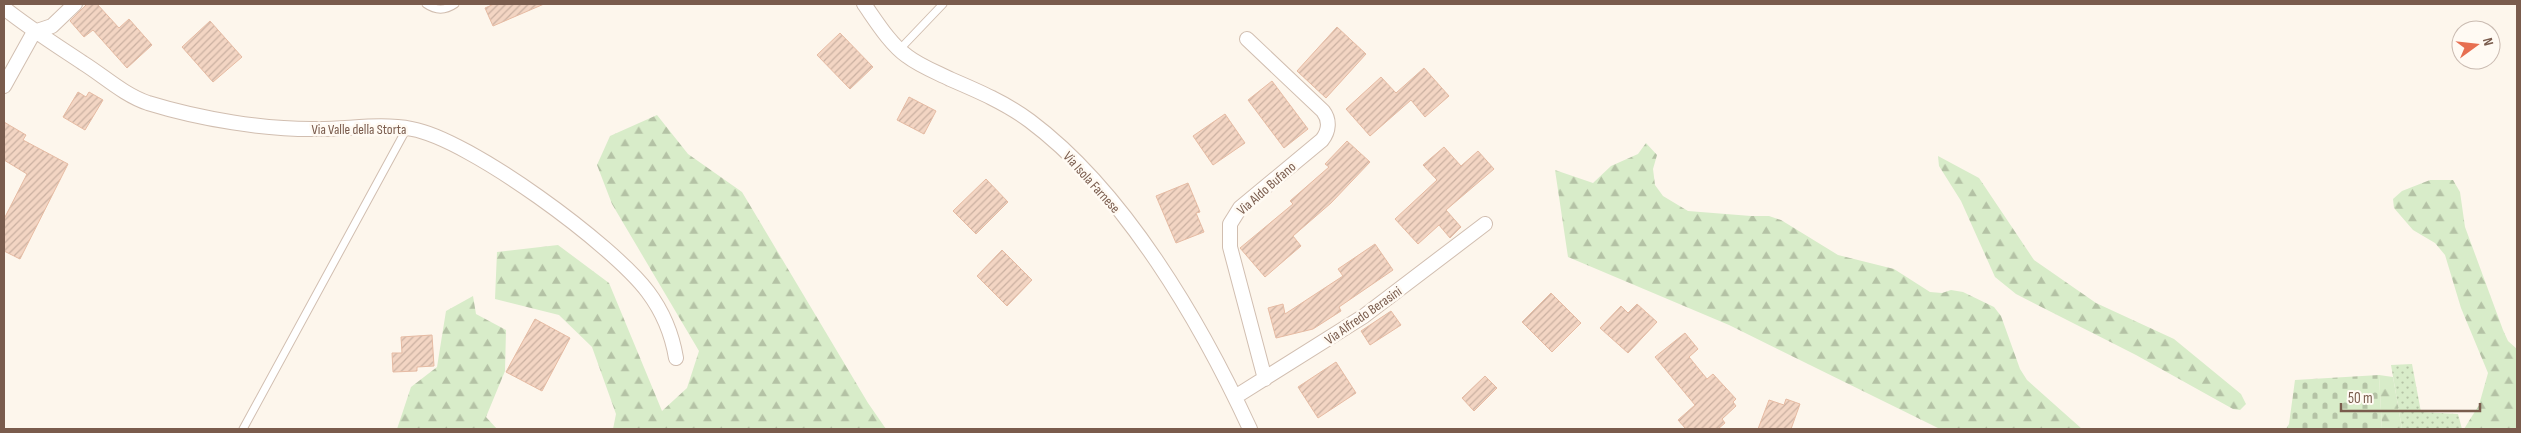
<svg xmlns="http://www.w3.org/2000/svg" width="2521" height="433" viewBox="0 0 2521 433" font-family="'Sofia Sans Condensed',sans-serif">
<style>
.forest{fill:url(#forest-firs)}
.cemetery{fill:url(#cemetery-stones)}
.garden{fill:url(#garden-dots)}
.building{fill:url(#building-hatch);stroke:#e6bba3}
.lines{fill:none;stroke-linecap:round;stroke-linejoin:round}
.service-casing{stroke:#d1beb0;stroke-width:9}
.minor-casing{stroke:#d1beb0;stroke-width:16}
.service{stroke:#fff;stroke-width:7}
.minor{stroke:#fff;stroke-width:14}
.labels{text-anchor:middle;stroke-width:5;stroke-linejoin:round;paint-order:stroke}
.street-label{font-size:14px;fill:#7a5c4d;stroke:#fffaf3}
</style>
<defs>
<pattern id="forest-firs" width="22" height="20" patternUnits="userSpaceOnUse" patternTransform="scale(1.25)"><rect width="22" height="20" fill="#d8ecc9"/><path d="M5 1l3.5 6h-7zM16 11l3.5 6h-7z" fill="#b4c2a5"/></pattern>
<pattern id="cemetery-stones" width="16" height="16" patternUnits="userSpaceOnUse" patternTransform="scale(1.25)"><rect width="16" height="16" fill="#d8ecc9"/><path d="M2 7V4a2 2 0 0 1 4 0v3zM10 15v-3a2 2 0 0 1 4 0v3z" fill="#b4c2a5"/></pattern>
<pattern id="garden-dots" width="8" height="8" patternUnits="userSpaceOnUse" patternTransform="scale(1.25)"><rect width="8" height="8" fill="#d8ecc9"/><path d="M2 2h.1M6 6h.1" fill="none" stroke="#b4c2a5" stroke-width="1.8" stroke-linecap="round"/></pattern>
<pattern id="building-hatch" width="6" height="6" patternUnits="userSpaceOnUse" patternTransform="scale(1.25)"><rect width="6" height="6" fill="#f3d5c3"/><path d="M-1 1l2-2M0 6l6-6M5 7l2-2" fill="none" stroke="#cab0a1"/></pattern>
</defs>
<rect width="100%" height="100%" fill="#fdf6ec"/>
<path class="forest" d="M 657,115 L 688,154 L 742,192 L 868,403 L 886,429 L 613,429 L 616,414 L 592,347 L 559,315 L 495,299 L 497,252 L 558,245 L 609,283 L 662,411 L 687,388 L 699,351 L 612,204 L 597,165 L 610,136 Z
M 1646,143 L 1657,155 L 1653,169 L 1655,185 L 1663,196 L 1688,211 L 1751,216 L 1769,216 L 1781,220 L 1838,255 L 1894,269 L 1930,292 L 1942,293 L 1951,290 L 1963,292 L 1994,307 L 2001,316 L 2020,369 L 2027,380 L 2082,429 L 1940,429 L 1729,325 L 1568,257 L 1555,170 L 1593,183 L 1611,166 L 1638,154 Z
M 1938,156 L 1979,178 L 2034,260 L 2096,303 L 2174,339 L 2241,394 L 2246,404 L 2240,410 L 2233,409 L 2136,355 L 2016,294 L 1995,277 L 1961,201 L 1939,166 Z
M 2430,180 L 2453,180 L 2460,192 L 2465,227 L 2503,330 L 2508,341 L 2517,349 L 2517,429 L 2464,429 L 2479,405 L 2488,373 L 2461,308 L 2445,255 L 2435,243 L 2413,230 L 2394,208 L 2393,199 L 2402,191 Z
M 473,296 L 476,314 L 506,330 L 505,371 L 486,417 L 497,429 L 397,429 L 411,387 L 437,367 L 446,311 Z
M 2379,375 L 2393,377 L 2402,429 L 2382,429 Z"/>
<path class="cemetery" d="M 2379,375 L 2382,429 L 2286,429 L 2289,424 L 2295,380 Z"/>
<path class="garden" d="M 2412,364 L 2421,412 L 2458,414 L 2462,429 L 2402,429 L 2391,365 Z"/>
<path class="building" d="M 87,4 L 97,4 L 119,28 L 129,19 L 152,45 L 127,68 L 93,30 L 84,37 L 70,21 Z
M 494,4 L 544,4 L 493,26 L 485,8 Z
M 210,21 L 242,57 L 213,82 L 182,47 Z
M 1337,27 L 1366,54 L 1326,98 L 1297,71 Z
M 840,33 L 873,67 L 850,89 L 817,55 Z
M 1424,68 L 1449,96 L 1425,117 L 1411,100 L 1370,136 L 1346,109 L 1381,77 L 1396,93 Z
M 1272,81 L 1308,129 L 1284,148 L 1248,100 Z
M 78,92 L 86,97 L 89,92 L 103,100 L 85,130 L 63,117 Z
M 909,97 L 936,111 L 924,134 L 897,120 Z
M 1225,114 L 1245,143 L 1213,165 L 1193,136 Z
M 4,122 L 26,135 L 23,140 L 68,164 L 20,259 L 4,251 L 4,219 L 27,174 L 4,160 Z
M 1347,141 L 1370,162 L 1331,203 L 1293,236 L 1301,246 L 1265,277 L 1240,248 L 1293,204 L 1290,201 L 1329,167 L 1325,164 Z
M 1444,147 L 1461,166 L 1478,151 L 1494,169 L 1446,210 L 1461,227 L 1450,238 L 1439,225 L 1418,244 L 1395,219 L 1437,180 L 1423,165 Z
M 986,179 L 1008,202 L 976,234 L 953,211 Z
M 1188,183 L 1200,212 L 1196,213 L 1204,232 L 1176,243 L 1156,196 Z
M 1375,244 L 1393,270 L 1339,307 L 1341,311 L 1313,329 L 1276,338 L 1268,308 L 1283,304 L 1285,314 L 1343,276 L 1338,269 Z
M 1002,250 L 1032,280 L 1007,306 L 977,276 Z
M 1551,293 L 1581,323 L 1552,352 L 1522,322 Z
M 1637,304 L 1657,322 L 1628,353 L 1600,328 L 1621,306 L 1628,313 Z
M 1391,311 L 1401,325 L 1370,345 L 1361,331 Z
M 535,319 L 570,338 L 542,391 L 506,372 Z
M 1685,333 L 1698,349 L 1689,357 L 1707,379 L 1713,374 L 1736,399 L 1733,402 L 1736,406 L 1722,419 L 1725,423 L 1718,429 L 1686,429 L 1678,420 L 1695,405 L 1655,357 Z
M 432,335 L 434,366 L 417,367 L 417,371 L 393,372 L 392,353 L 402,353 L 401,337 Z
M 1336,362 L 1356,393 L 1318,418 L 1298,387 Z
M 1485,376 L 1497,388 L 1474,411 L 1462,398 Z
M 1786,399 L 1800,404 L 1791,429 L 1758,429 L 1769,400 L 1784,405 Z"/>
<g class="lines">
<g class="service-casing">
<path id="service" d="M 426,4 C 436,11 445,11 455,4
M 900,49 L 943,4
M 243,429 L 407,128"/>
</g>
<g class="minor-casing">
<path id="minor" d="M 864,4 C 876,21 890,44 907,56 C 920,66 936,72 950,79 C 978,91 1006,103 1030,121 C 1125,192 1201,323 1250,429
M 4,8 C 29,28 56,45 83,63 C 104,76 124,95 148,103 C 200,119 265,130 319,129 C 350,129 381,123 412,129 C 469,139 613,245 648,292 C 663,312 672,334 676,358
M 1247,39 L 1323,111 C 1330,120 1329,131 1322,140 L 1240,208 L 1230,224 L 1230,247 L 1265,379
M 4,86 L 34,32 L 52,26 L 75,4
M 1235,397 L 1364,316 L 1485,224"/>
</g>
<use href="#service" class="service"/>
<use href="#minor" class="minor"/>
</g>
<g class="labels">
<g class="street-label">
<text x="359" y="134">Via Valle della Storta</text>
<text transform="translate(1092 182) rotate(48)" y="5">Via Isola Farnese</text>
<text transform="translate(1266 188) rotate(-41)" y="5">Via Aldo Bufano</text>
<text transform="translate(1363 315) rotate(-35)" y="5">Via Alfredo Berasini</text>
</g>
</g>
<rect width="2521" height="433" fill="none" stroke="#7a5c4d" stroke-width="10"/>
<g transform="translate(2476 45) rotate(75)"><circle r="24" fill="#fffaf3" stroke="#cabbb1"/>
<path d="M0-4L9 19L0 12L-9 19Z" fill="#e76f51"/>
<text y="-8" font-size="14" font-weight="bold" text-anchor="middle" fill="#7a5c4d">N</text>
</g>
<path d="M2341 403v8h139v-8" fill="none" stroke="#7a5c4d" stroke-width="2.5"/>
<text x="2348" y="403" font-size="15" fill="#7a5c4d" stroke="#fffaf3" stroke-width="4" paint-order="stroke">50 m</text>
</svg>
